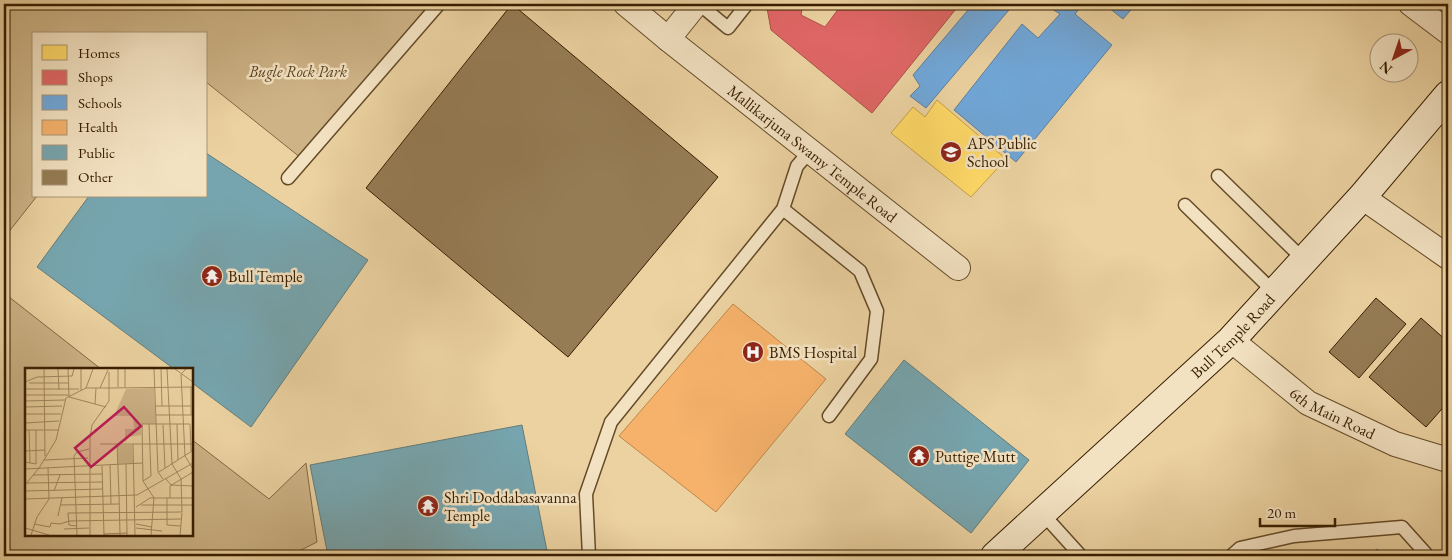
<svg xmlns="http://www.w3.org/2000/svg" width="1452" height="560" viewBox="0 0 1452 560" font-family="'EB Garamond',serif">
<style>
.green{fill:#cdb386;stroke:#826843}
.homes{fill:#ffd966;stroke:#c3a147}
.shops{fill:#e06666;stroke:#ad5047}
.schools{fill:#6fa8dc;stroke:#5e7f9a}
.health{fill:#f6b26b;stroke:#bd864b}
.public{fill:#76a5af;stroke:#637c7a}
.building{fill:#957c54;stroke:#371e00}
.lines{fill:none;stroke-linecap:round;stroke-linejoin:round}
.lane-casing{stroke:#644b28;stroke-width:15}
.street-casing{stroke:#644b28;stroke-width:26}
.secondary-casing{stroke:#371e00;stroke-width:30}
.lane{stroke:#f3e2c2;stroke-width:12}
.street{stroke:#f3e2c2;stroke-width:24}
.secondary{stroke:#f3e2c2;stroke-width:28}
.labels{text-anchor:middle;stroke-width:5;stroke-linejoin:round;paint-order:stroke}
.park-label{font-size:16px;font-style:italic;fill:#5c4322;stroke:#f3e2c2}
.poi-label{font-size:16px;fill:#371e00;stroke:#f3e2c2;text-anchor:start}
.street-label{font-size:16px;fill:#371e00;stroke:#f3e2c2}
.inset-road{fill:none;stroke:#a48a61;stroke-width:1}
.view{fill:#c2185b;fill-opacity:0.15;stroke:#c2185b;stroke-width:2.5}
.inset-edge{fill:none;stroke:#371e00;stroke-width:2.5}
</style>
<rect width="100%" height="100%" fill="#ecd2a1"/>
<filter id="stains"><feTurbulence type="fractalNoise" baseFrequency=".004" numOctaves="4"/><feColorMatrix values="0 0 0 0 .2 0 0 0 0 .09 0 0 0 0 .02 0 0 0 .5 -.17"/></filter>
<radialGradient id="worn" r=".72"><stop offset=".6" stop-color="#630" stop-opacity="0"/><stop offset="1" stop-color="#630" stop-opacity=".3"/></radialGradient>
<path class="green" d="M 4,4 L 440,4 L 306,162 L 206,82 L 206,34 L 34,34 L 34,196 L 37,196 L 4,238 Z
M 4,293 L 101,369 L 26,369 L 26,534 L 191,534 L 191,439 L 269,499 L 306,463 L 317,542 L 289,556 L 4,556 Z"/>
<path class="homes" d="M 937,100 L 1006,159 L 971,197 L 891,133 L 913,107 L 925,117 Z"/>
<path class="shops" d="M 770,4 L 803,4 L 801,15 L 825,27 L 842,4 L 922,4 L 927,8 L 930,4 L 960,4 L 872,113 L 771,30 L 767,8 Z"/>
<path class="schools" d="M 964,4 L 1014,4 L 926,108 L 910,96 L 920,86 L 913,75 L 968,10 Z
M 1044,4 L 1083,4 L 1075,14 L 1112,45 L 1016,162 L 954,110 L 1022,24 L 1038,38 L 1060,14 Z
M 1104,4 L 1136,4 L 1123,19 Z
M 1377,549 L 1385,556 L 1368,556 Z"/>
<path class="health" d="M 733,304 L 826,379 L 716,512 L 619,436 Z"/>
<path class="public" d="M 206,153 L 368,260 L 251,427 L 191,382 L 191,369 L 174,369 L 37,267 L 89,196 L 206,196 Z
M 904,360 L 1029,460 L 971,533 L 845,434 Z
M 522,425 L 548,556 L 328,556 L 310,465 Z"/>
<path class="building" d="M 512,4 L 718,177 L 568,357 L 366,188 Z
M 1437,4 L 1448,4 L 1448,6 L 1444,10 Z
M 1448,217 L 1448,227 L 1443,223 Z
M 1376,298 L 1406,324 L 1359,378 L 1329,352 Z
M 1421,318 L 1448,342 L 1448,402 L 1426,427 L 1369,377 Z"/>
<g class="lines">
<g class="lane-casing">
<path id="lane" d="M 699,4 L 728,28 L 747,4
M 1218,176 L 1304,260
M 288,178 L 439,4
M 1185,205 L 1275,293
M 783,209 L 860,271 L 877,311 L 871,359 L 829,416
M 1043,514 L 1081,556
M 589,556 L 586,494 L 611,422 L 783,209 L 797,166 L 811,150
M 1231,556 L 1240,548 L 1294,536 L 1402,527 L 1428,556"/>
</g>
<g class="street-casing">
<g id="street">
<path id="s1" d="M 626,4 L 668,39 L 958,268"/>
<path d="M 1411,4 L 1448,32"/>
<path d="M 668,39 L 696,4"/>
<path d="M 1362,197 L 1448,257"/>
<path id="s2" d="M 1231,340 L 1308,403 L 1395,444 L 1448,460"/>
</g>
</g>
<g class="secondary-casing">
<g id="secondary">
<path id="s3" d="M 995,556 L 1231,340 L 1362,197 L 1448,95"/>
</g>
</g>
<use href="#lane" class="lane"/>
<use href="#street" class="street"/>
<use href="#secondary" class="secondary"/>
</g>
<defs>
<g id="school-disc" transform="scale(1.125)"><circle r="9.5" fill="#8f2418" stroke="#f3e2c2"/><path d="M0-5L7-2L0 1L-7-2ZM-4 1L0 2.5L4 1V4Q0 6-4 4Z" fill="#fff"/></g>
<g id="temple-disc" transform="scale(1.125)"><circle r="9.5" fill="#8f2418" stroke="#f3e2c2"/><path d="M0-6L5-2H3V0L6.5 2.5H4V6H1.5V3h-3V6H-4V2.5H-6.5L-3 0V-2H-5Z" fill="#fff"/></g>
<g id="hospital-disc" transform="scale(1.125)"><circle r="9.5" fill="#8f2418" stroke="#f3e2c2"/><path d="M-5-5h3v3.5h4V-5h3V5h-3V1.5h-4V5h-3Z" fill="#fff"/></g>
</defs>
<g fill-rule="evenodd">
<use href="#school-disc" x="951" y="152"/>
<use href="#temple-disc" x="212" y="276"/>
<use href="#hospital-disc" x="753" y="352"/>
<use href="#temple-disc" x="919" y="456"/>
<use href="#temple-disc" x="428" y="506"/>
</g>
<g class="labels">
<g class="park-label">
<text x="298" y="77">Bugle Rock Park</text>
</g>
<g class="poi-label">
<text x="967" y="149">APS Public<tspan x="967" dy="18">School</tspan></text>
<text x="228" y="282">Bull Temple</text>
<text x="769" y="358">BMS Hospital</text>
<text x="935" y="462">Puttige Mutt</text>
<text x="444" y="503">Shri Doddabasavanna<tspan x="444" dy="18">Temple</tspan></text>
</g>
<g class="street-label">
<text dy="6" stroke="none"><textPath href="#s1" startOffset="239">Mallikarjuna Swamy Temple Road</textPath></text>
<text dy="6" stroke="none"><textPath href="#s3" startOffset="324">Bull Temple Road</textPath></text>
<text dy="6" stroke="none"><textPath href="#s2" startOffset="126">6th Main Road</textPath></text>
</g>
</g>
<g transform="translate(25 368)">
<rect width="168" height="168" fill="#ecd2a1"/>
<path d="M 129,20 L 131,56 L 116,56 L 116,67 L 103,69 L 100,75 L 100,61 L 109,61 L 108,48 L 89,48 L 101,21 ZM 92,77 L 107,77 L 108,95 L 93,96 Z" fill="#cdb386"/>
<path class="inset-road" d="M 19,1 L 20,88M 33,1 L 34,22M 43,1 L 44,29 L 81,39M 56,1 L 56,22M 93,1 L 93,19M 100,1 L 100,19M 129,1 L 133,104 L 138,111M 136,1 L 137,38M 142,1 L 147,96 L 156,111 L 157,144M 150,1 L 168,14M 161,1 L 156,6 L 160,88 L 168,101M 84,4 L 84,20M 0,14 L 12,9 L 47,8 L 49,1M 4,15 L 43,15M 166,19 L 166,47M 61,20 L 68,1M 75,20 L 83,2M 0,21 L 54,21M 0,27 L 44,27M 0,33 L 40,32M 70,36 L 71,20M 131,38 L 166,38M 0,39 L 37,38M 0,46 L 36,46M 131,47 L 168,47M 0,55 L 34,53M 152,56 L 153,92M 138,57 L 140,100M 0,62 L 33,62M 4,62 L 5,95M 75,76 L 167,76M 92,76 L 94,126M 108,76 L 110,167M 0,83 L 20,82M 19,92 L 63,90M 0,94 L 11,96 L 11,62M 101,96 L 102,167M 85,97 L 86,136M 77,98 L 79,167M 0,101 L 118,95M 134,104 L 167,83M 8,107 L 78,106M 141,111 L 146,117 L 168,118M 118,113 L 126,108 L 124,56M 2,115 L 78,114M 0,117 L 14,100 L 31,72 L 41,30 L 61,20 L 84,20M 0,123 L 78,121M 29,123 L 35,107M 94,126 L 95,167M 142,130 L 142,157 L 155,158M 145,130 L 145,118 L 168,104M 0,131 L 112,127 L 168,95M 36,137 L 94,136M 116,137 L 168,137M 111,139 L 125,130 L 168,130M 33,148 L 37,130M 12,149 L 24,131 L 23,100M 9,156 L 25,159 L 26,155 L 35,156 L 44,153 L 156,151M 111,156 L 127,159M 52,158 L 44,157 L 43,145 L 157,144M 0,160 L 24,167M 111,160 L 137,163M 39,161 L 64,160M 79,166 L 102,165M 6,167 L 12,149M 52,167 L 49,88 L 52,84 L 64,81M 65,167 L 65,70 L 67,57 L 84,33 L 84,20 L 168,19M 126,167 L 129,130 L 118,113 L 117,56 L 165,56 L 166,83M 155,167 L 157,145"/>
<path class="view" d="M 99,39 L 116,58 L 66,99 L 50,80 Z"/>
<rect width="168" height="168" class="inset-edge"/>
</g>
<rect width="1452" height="560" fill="none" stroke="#ecd2a1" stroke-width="20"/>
<rect x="5" y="5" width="1442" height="550" fill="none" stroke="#371e00" stroke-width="2.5"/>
<rect x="10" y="10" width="1432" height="540" fill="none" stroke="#371e00"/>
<rect x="32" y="32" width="175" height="165" fill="#f3e2c2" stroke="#a89474"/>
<rect x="42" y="45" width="25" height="15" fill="#ffd966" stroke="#a89474"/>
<text x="78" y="58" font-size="15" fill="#371e00">Homes</text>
<rect x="42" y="70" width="25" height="15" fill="#e06666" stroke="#a89474"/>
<text x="78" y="82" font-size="15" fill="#371e00">Shops</text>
<rect x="42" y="95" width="25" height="15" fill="#6fa8dc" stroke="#a89474"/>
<text x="78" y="108" font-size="15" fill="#371e00">Schools</text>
<rect x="42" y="120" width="25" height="15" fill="#f6b26b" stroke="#a89474"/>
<text x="78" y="132" font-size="15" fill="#371e00">Health</text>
<rect x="42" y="145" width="25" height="15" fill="#76a5af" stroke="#a89474"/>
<text x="78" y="158" font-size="15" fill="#371e00">Public</text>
<rect x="42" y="170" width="25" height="15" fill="#957c54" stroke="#a89474"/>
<text x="78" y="182" font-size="15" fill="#371e00">Other</text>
<g transform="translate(1394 58) rotate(220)"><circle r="24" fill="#f3e2c2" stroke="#a89474"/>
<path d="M0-4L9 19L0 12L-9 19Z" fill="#8f2418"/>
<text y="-8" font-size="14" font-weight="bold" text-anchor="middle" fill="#371e00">N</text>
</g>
<path d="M1260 518v8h75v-8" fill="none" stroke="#371e00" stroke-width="2.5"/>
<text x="1267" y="518" font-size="15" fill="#371e00" stroke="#f3e2c2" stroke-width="4" paint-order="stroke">20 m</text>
<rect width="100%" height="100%" filter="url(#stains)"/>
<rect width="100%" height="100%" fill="url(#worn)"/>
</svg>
